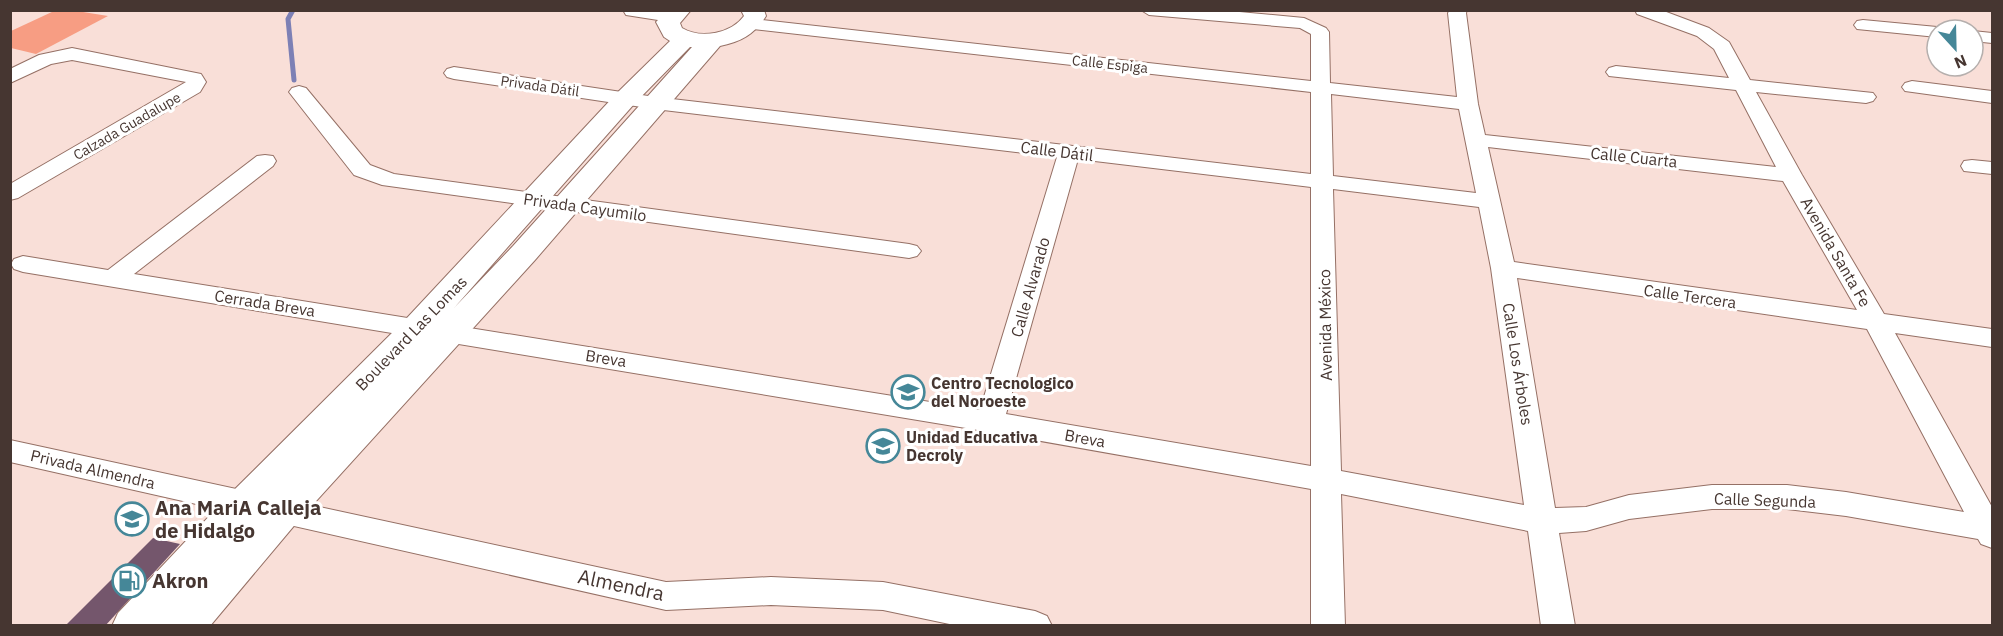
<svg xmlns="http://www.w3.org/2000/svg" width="2003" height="636" viewBox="0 0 2003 636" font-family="'IBM Plex Sans',sans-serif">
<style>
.green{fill:#f79d83}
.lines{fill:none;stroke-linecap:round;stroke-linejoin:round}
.stream{stroke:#7d80b5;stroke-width:5}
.building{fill:#74566c}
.minor-casing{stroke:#957065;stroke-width:2}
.secondary-casing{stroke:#957065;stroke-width:2}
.minor{fill:#fff;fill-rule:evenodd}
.secondary{fill:#fff;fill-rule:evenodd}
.labels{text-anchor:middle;stroke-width:6;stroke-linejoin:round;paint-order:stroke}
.far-street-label{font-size:14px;fill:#463631;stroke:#fff}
.street-label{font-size:16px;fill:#463631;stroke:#fff}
.poi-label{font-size:16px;font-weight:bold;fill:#463631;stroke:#fff;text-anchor:start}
.near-poi-label{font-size:20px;font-weight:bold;fill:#463631;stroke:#fff;text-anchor:start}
.near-street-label{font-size:20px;fill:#463631;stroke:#fff}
</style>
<rect width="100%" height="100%" fill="#f9dfd8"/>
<path class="green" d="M 54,11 L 77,11 L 108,16 L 36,54 L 11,48 L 11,31 Z"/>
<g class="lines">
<path class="stream" d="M 293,10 L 288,19 L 294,80"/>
</g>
<path class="building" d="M 153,538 L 180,544 L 105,626 L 65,626 Z"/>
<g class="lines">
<g class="minor-casing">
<path id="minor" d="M 1141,10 L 1218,10 L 1304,18 L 1326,28 L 1329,32 L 1330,83 L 1457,97 L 1448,13 L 1450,10 L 1467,10 L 1466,13 L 1478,104 L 1485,135 L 1776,167 L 1736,90 L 1609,76 L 1606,72 L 1609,68 L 1616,66 L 1729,78 L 1714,49 L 1697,36 L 1637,14 L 1635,10 L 1661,10 L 1709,28 L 1729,42 L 1750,80 L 1873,93 L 1876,97 L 1873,101 L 1866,103 L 1756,92 L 1802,175 L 1884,314 L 1992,329 L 1992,347 L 1895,333 L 1992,507 L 1992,548 L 1981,544 L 1978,539 L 1846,516 L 1787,509 L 1712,509 L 1629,519 L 1586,531 L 1559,533 L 1575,626 L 1541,626 L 1528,531 L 1341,494 L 1345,626 L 1311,626 L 1311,489 L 990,432 L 23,272 L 14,269 L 11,264 L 14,259 L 23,256 L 108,270 L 257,156 L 265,155 L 273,156 L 276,161 L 273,166 L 134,274 L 980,410 L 1057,157 L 655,109 L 454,79 L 447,77 L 444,73 L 447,69 L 454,67 L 655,97 L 1311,174 L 1311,92 L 753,29 L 747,28 L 744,24 L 747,20 L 753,19 L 1311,81 L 1311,34 L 1300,28 L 1149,15 ZM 1331,94 L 1459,109 L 1476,193 L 1333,176 ZM 1488,147 L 1783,181 L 1857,310 L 1514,262 ZM 1078,159 L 1311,187 L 1311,466 L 1006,414 ZM 1333,189 L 1479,207 L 1491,268 L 1524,505 L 1341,471 ZM 1517,278 L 1867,329 L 1964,512 L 1846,492 L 1787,485 L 1712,485 L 1629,495 L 1586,507 L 1555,508 Z
M 1863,20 L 1937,27 L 1945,30 L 1937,30 L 1937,37 L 1857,29 L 1854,25 L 1857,21 Z
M 1973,31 L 1992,33 L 1992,43 L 1973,41 Z
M 72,48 L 201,74 L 206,82 L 200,92 L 18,198 L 10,200 L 10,184 L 186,82 L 72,60 L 51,64 L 10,83 L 10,69 L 39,55 Z
M 1912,81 L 1992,91 L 1992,103 L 1905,91 L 1902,87 L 1905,83 Z
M 299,86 L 306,88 L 370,165 L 394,174 L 909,244 L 917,246 L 921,251 L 917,256 L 909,258 L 382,185 L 354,175 L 289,92 L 292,88 Z
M 1972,160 L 1992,162 L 1992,174 L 1964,171 L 1961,166 L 1964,161 Z
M 10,440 L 666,582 L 771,577 L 883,582 L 1035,611 L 1047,616 L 1052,626 L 959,626 L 883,610 L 771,605 L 666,610 L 10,462 Z"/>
</g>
<g class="secondary-casing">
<path id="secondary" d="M 623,10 L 691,10 L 680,23 L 682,28 C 700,39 731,34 744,16 L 741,10 L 764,10 L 766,16 C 755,34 741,42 720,46 L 535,260 L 298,521 L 210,626 L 162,626 L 162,624 L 112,626 L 118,613 L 231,493 L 406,319 L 617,93 L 670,41 L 664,37 L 656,22 L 658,20 L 626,15 ZM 690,47 L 692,47 L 513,246 L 454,308 L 635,103 Z"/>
</g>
<use href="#minor" class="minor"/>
<use href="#secondary" class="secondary"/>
</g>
<defs>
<g id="university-ring" transform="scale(1.725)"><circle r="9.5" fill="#fff" stroke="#458798" stroke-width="1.5"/><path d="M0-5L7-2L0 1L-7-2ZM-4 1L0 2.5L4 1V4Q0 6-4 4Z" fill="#458798"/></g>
<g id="school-ring" transform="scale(1.725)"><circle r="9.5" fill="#fff" stroke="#458798" stroke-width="1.5"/><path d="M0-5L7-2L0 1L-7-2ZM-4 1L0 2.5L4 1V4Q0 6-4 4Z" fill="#458798"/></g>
<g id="fuel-ring" transform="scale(1.725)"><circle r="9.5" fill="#fff" stroke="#458798" stroke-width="1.5"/><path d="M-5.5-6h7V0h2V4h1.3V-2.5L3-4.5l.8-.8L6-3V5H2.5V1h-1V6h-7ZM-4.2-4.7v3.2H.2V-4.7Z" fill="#458798"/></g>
</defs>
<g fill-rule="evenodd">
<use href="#university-ring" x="908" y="392"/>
<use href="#school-ring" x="883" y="446"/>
<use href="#school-ring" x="132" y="519"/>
<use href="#fuel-ring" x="129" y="581"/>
</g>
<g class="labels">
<g class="far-street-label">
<text transform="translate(1110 64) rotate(6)" y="5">Calle Espiga</text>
<text transform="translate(540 86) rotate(8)" y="5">Privada Dátil</text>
<text transform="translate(127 126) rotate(-30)" y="5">Calzada Guadalupe</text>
</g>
<g class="street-label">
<text transform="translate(1057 151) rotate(7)" y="6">Calle Dátil</text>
<text transform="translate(1634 157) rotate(6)" y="6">Calle Cuarta</text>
<text transform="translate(585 207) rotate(8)" y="6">Privada Cayumilo</text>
<text transform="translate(1836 252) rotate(60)" y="6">Avenida Santa Fe</text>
<text transform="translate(1030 287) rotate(-74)" y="6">Calle Alvarado</text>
<text transform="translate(1690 296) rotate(8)" y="6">Calle Tercera</text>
<text transform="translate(265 303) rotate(9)" y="6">Cerrada Breva</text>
<text transform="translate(1325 325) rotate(-91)" y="6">Avenida México</text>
<text transform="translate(411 333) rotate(-46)" y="6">Boulevard Las Lomas</text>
<text transform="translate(606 358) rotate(9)" y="6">Breva</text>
<text transform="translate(1518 364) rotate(81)" y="6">Calle Los Árboles</text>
<text transform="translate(1085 438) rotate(10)" y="6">Breva</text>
<text transform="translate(93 469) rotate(13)" y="6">Privada Almendra</text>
<text transform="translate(1765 500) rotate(2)" y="6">Calle Segunda</text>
</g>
<g class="poi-label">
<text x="931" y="389">Centro Tecnologico<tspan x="931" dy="18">del Noroeste</tspan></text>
<text x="906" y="443">Unidad Educativa<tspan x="906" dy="18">Decroly</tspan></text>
</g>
<g class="near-poi-label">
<text x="155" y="515">Ana MariA Calleja<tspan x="155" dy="23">de Hidalgo</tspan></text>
<text x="152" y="588">Akron</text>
</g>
<g class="near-street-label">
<text transform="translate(621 585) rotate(12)" y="7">Almendra</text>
</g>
</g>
<rect width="2003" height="636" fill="none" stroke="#463631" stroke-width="24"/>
<g transform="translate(1955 48) rotate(158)"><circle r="28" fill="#ffffff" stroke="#b5afad" stroke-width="1.5"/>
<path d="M0-4.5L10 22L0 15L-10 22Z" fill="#458798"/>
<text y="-9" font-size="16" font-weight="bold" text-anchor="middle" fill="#463631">N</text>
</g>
</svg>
